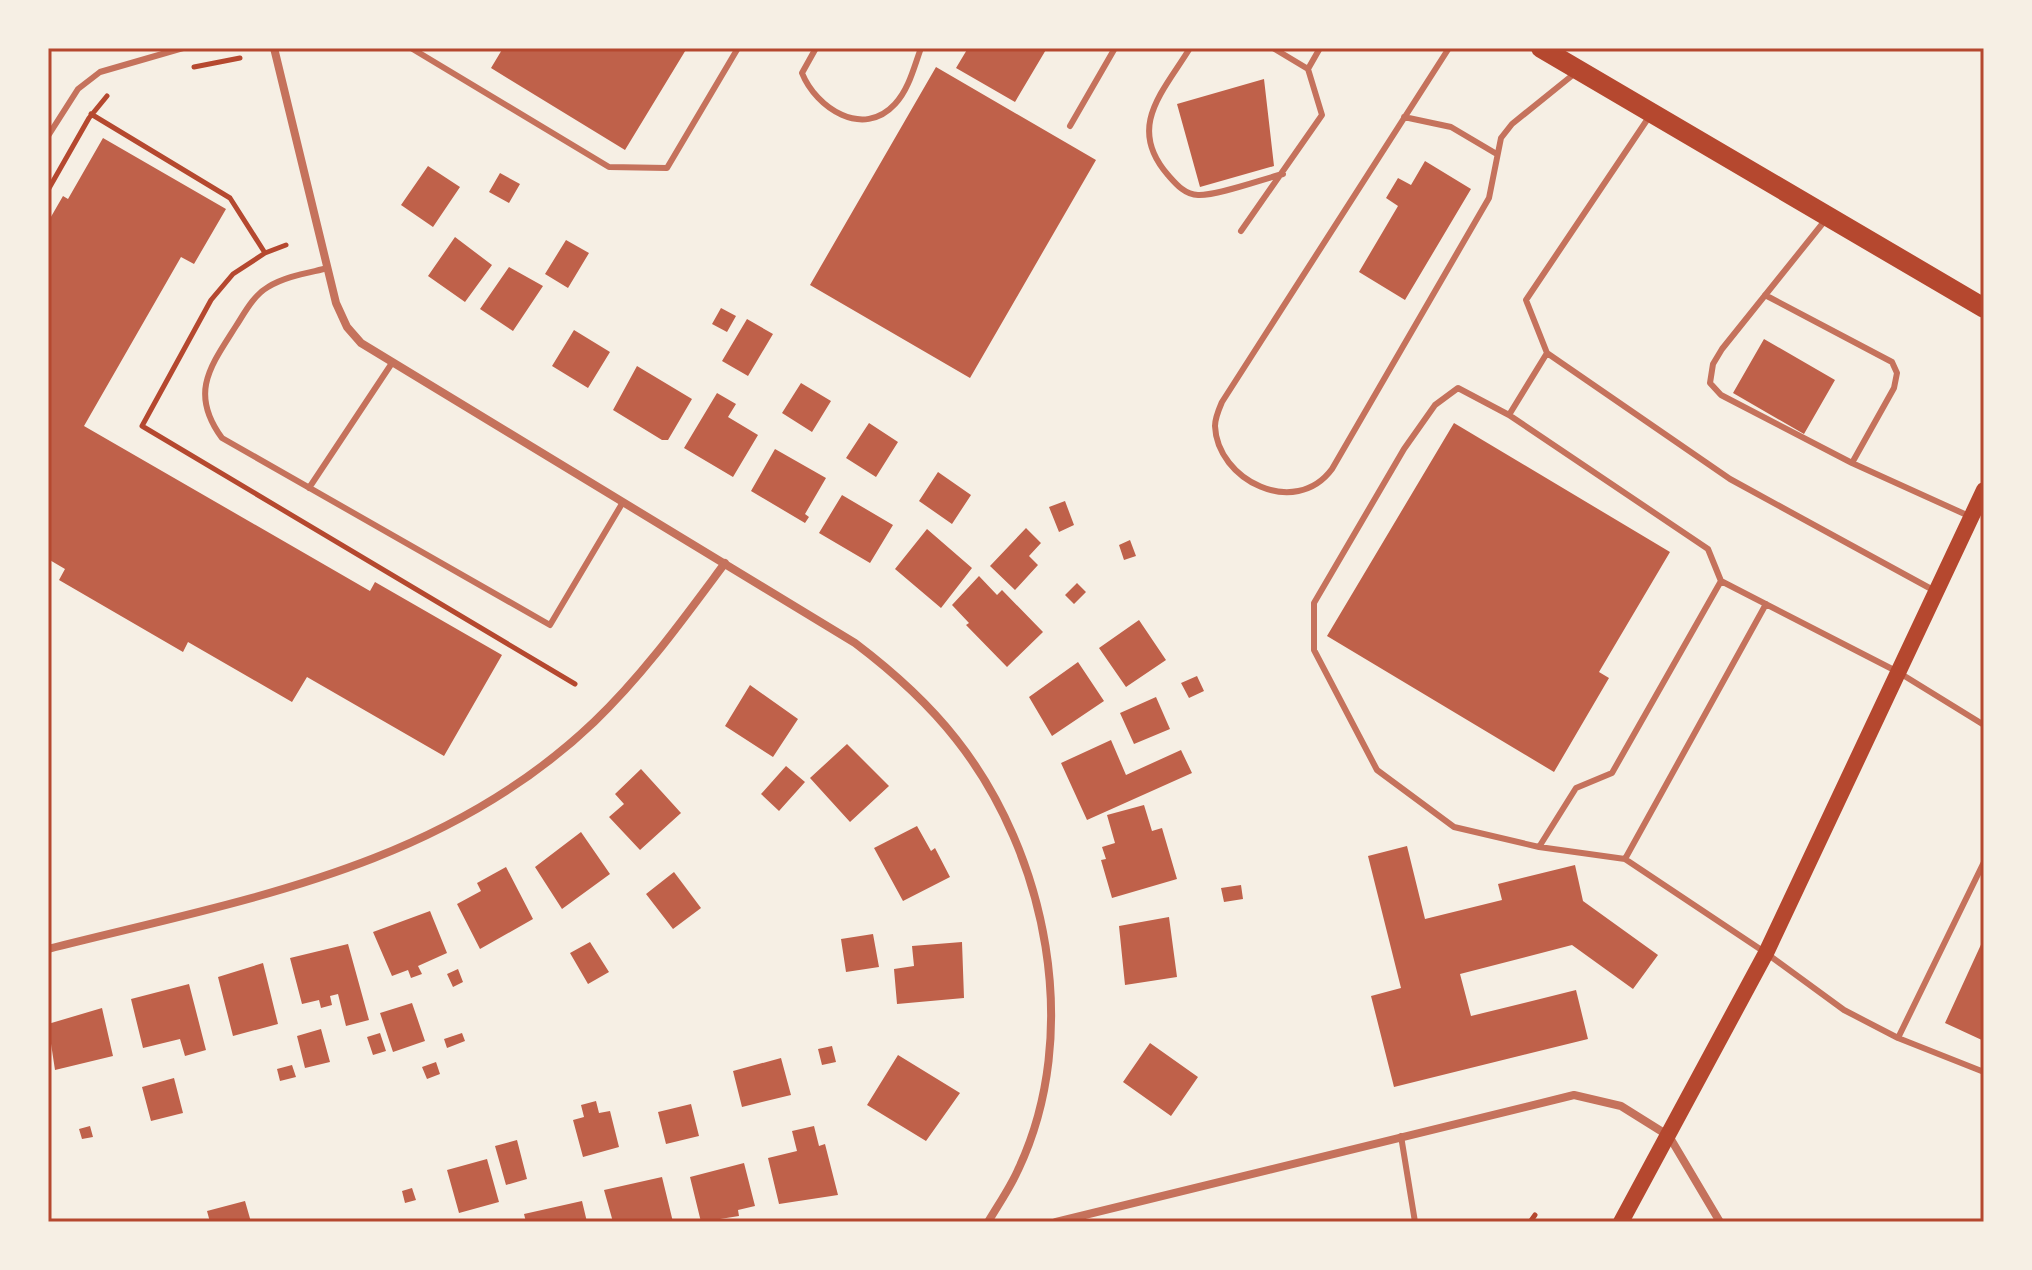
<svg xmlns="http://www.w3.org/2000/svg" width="2032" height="1270" viewBox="0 0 2032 1270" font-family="'Roboto Condensed',sans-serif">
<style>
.building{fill:#bf614a}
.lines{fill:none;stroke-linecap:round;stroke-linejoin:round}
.path{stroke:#b5482f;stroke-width:5}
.service{stroke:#c5725c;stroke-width:6}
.minor{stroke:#c5725c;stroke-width:8}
.secondary{stroke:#b5482f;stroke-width:16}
.primary{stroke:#b5482f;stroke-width:20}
.neatline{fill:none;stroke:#b5482f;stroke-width:3}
</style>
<rect width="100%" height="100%" fill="#f6efe4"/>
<path class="building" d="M 503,48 L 687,48 L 625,150 L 491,68 Z
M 968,48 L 1047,48 L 1015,102 L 956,68 Z
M 936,67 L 1096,160 L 970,378 L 810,285 Z
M 1264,79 L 1274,166 L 1200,187 L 1177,104 Z
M 103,138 L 226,209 L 194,264 L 181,257 L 84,426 L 370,591 L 375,582 L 502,655 L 444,756 L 307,677 L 292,702 L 188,642 L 183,652 L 59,580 L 65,569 L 48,559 L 48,222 L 63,196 L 68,199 Z
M 1425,161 L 1471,189 L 1405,300 L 1359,272 L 1398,206 L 1386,198 L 1398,178 L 1411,185 Z
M 428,166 L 460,187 L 433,227 L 401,205 Z
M 500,173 L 520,184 L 509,203 L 489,192 Z
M 455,237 L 492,265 L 465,302 L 428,276 Z
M 566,240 L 589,253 L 568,288 L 545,274 Z
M 509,267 L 543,286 L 513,331 L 480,309 Z
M 721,308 L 736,316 L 727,332 L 712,324 Z
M 747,319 L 773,334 L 748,376 L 722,361 Z
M 574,330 L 610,352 L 588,388 L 552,366 Z
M 1764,339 L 1835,380 L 1804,434 L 1733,393 Z
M 637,366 L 692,399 L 668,440 L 662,440 L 613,410 Z
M 801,383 L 831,401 L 812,432 L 782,413 Z
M 717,393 L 736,404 L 728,417 L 758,435 L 733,477 L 684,448 Z
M 869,423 L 898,442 L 876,477 L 846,458 Z
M 1454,423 L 1670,552 L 1599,672 L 1609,678 L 1554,772 L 1327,636 Z
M 775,449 L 826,478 L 805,514 L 809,517 L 805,523 L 751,491 Z
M 938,472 L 971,495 L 952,524 L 919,501 Z
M 842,495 L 893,525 L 870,563 L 819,533 Z
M 1065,501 L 1074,525 L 1059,532 L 1049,507 Z
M 1026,528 L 1041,543 L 1029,556 L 1038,565 L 1015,590 L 990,566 Z
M 927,529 L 972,568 L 941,608 L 895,569 Z
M 1130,540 L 1136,556 L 1124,560 L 1119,545 Z
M 979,576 L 997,595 L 1002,590 L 1043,632 L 1007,667 L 966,625 L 969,623 L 952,605 Z
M 1077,583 L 1086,592 L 1074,604 L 1065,595 Z
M 1139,620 L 1166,660 L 1126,687 L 1099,648 Z
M 1078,662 L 1104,701 L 1052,736 L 1029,697 Z
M 1197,676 L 1204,691 L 1189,698 L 1181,683 Z
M 750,685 L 798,719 L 773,757 L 725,726 Z
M 1156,697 L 1170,729 L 1134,744 L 1120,713 Z
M 1111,740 L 1126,775 L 1181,750 L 1192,773 L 1087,820 L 1061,763 Z
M 847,744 L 889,786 L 850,822 L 810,778 Z
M 786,766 L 805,782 L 779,811 L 761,794 Z
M 641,769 L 681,813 L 640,850 L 609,817 L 624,804 L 615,794 Z
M 1144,805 L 1152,831 L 1162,828 L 1177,879 L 1112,898 L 1101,860 L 1106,859 L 1102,847 L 1115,843 L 1107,815 Z
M 917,826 L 931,851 L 935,848 L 950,877 L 903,901 L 874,848 Z
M 581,832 L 610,874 L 562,909 L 535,867 Z
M 1407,846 L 1425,919 L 1502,900 L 1498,884 L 1575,865 L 1583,901 L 1658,955 L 1633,989 L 1572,945 L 1460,974 L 1471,1016 L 1576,990 L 1588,1039 L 1394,1087 L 1371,996 L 1401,988 L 1368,856 Z
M 506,867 L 533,919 L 480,949 L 457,904 L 481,891 L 477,883 Z
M 674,872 L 701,908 L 673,929 L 646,894 Z
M 1241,885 L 1243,899 L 1224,902 L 1221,888 Z
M 430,911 L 447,953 L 418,966 L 422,974 L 411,978 L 408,970 L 392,976 L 373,932 Z
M 1169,917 L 1177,977 L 1125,985 L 1119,926 Z
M 873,934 L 879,967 L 846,972 L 841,939 Z
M 1984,938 L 1984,1041 L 1945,1023 Z
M 590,942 L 609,972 L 588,984 L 570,953 Z
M 962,942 L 964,998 L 897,1004 L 894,969 L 914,966 L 912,946 Z
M 348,944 L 369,1020 L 346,1026 L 338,994 L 330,996 L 332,1005 L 321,1008 L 319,1000 L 302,1004 L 290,958 Z
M 263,963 L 278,1024 L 233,1036 L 218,977 Z
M 458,969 L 463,982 L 453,987 L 447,974 Z
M 189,984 L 206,1050 L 185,1056 L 180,1039 L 143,1048 L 131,999 Z
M 412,1003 L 425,1041 L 393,1052 L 380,1013 Z
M 102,1008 L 113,1056 L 55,1070 L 48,1024 Z
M 321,1029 L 330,1062 L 305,1068 L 297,1036 Z
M 380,1033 L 386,1051 L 373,1055 L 367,1037 Z
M 462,1033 L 465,1041 L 447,1048 L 444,1039 Z
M 1150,1043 L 1198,1077 L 1171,1116 L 1123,1082 Z
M 832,1046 L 836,1062 L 822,1065 L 818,1049 Z
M 898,1055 L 960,1093 L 926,1141 L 867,1105 Z
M 781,1058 L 791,1095 L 742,1107 L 733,1071 Z
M 436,1062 L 440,1074 L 427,1079 L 422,1067 Z
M 292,1065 L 296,1077 L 280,1081 L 277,1069 Z
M 174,1078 L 183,1113 L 151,1121 L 142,1087 Z
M 596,1101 L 599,1113 L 610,1111 L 619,1147 L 583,1157 L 573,1120 L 584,1117 L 581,1105 Z
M 691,1104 L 699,1136 L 666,1144 L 658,1112 Z
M 90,1126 L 93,1137 L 82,1139 L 79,1129 Z
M 814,1126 L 819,1146 L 825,1144 L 838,1195 L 779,1204 L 768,1158 L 797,1151 L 792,1131 Z
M 517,1140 L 527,1179 L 506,1185 L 495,1146 Z
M 487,1159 L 499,1202 L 459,1213 L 447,1170 Z
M 744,1163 L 755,1206 L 738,1210 L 739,1216 L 701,1222 L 690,1177 Z
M 662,1177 L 673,1222 L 613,1222 L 604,1190 Z
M 412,1188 L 416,1200 L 405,1203 L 402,1191 Z
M 245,1201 L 251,1222 L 210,1222 L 207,1211 Z
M 582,1201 L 587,1222 L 526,1222 L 524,1214 Z"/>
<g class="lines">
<path class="path" d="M 194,67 L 240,58
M 91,114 L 230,198 L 265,253 L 233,274 L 211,300 L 142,426 L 575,684
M 48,190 L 89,118 L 107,96
M 265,253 L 286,245
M 1530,1222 L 1535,1215"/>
<path class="service" d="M 411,48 L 609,167 L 667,168 L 738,48
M 816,48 L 802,73 C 816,108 863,139 895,104 C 909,89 914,67 921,48
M 1190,48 C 1163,92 1126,127 1168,175 C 1176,184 1185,195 1198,195 C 1217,196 1263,179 1283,174
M 1273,48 L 1308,69 L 1320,48
M 1449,48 L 1222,402 C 1219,409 1215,418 1215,426 C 1217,480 1295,519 1332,469 L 1489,198 L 1501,138 L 1512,124 L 1574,74
M 1404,117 L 1451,127 L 1495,153
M 1649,117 L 1526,300 L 1547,353 L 1730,479 L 1935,591
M 1070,126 L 1115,48
M 48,136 L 78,89 L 100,72 L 183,48
M 1827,218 L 1722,349 L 1713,364 L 1710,383 L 1721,395 L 1852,463 L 1969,516
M 1241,231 L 1322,115 L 1308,69
M 328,268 C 308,273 286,276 268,287 C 254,295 245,312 236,326 C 210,367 189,393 222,438 L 550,625 L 623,502
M 1765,295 L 1892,362 L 1897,373 L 1894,388 L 1852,463
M 1509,415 L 1547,353
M 309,488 L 392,363
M 1984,725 L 1898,672 L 1721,581 L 1612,773 L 1576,788 L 1539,847 L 1625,859 L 1766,953 L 1844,1010 L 1898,1038 L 1984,1072
M 1539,847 L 1454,827 L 1377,770 L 1314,650 L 1314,603 L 1404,449 L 1435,405 L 1458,388 L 1509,415 L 1708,549 L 1721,581
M 1625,859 L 1766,604
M 1898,1038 L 1984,862
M 1401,1136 L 1415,1222"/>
<path class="minor" d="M 274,48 L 336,303 L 347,327 L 361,343 L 855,643 C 892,671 927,702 956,739 C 1047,854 1083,1033 1018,1170 C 1010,1188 998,1205 988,1222
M 48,949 C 245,899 441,868 594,722 C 644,674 684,618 725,563
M 1056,1222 L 1574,1095 L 1621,1106 L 1669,1136 L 1720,1222"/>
<path class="secondary" d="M 1621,1222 L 1766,953 L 1984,490"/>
<path class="primary" d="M 1541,48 L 1984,308"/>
</g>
<rect width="2032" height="1270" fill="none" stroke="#f6efe4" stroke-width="100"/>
<rect x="50" y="50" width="1932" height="1170" class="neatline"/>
</svg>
